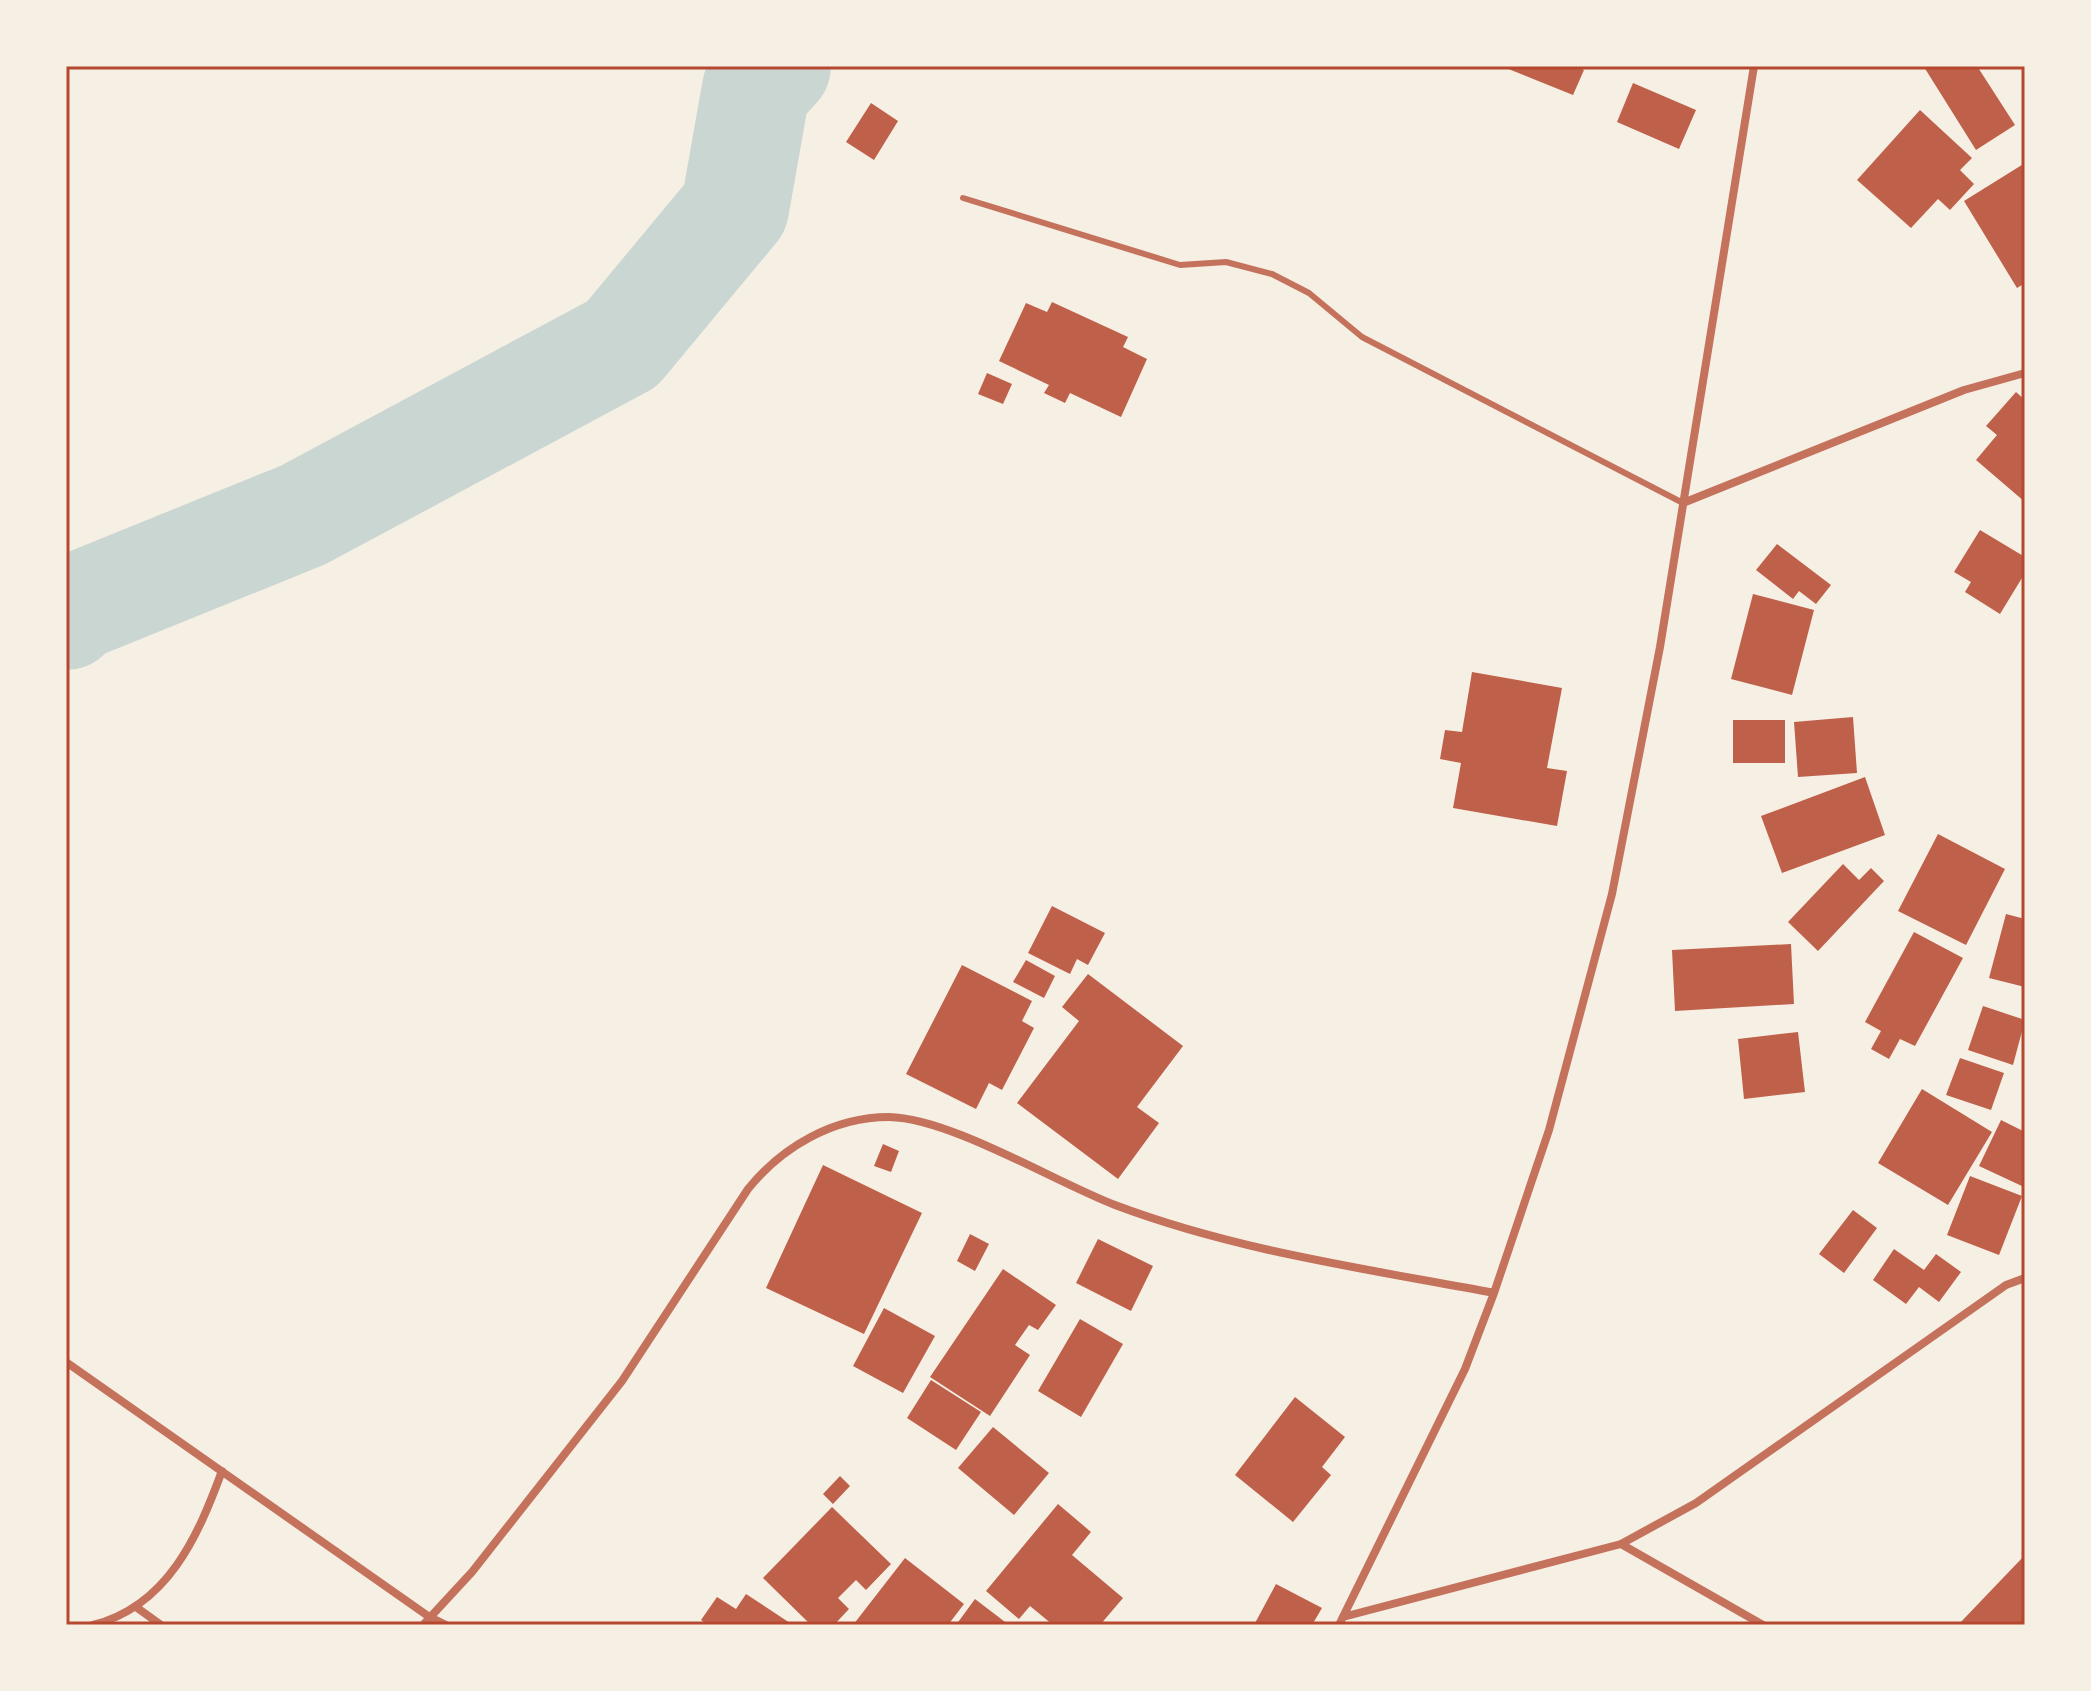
<svg xmlns="http://www.w3.org/2000/svg" width="2091" height="1691" viewBox="0 0 2091 1691" font-family="'Crimson Pro',serif">
<style>
.lines{fill:none;stroke-linecap:round;stroke-linejoin:round}
.river{stroke:#c9d6d2;stroke-width:108}
.building{fill:#bf614a}
.service{stroke:#c5725c;stroke-width:6}
.minor{stroke:#c5725c;stroke-width:8}
.neatline{fill:none;stroke:#b5482f;stroke-width:3}
</style>
<rect width="100%" height="100%" fill="#f6efe4"/>
<g class="lines">
<path class="river" d="M 66,616 L 76,607 L 303,515 L 622,344 L 735,208 L 756,89 L 777,66"/>
</g>
<path class="building" d="M 1501,66 L 1575,66 L 1584,70 L 1573,95 Z
M 1977,66 L 2015,125 L 1976,150 L 1924,67 Z
M 1633,83 L 1696,110 L 1679,149 L 1617,122 Z
M 871,103 L 898,121 L 874,160 L 846,142 Z
M 1920,110 L 1972,158 L 1960,170 L 1974,184 L 1950,210 L 1938,199 L 1911,228 L 1857,180 Z
M 2025,163 L 2025,283 L 2017,288 L 1964,201 Z
M 1052,302 L 1128,337 L 1123,347 L 1147,359 L 1121,417 L 1070,393 L 1065,403 L 1044,393 L 1049,385 L 999,361 L 1026,303 L 1047,312 Z
M 987,373 L 1012,384 L 1003,404 L 978,394 Z
M 2016,392 L 2025,400 L 2025,502 L 1976,460 L 1997,435 L 1986,426 Z
M 1980,530 L 2025,557 L 2025,573 L 2000,614 L 1965,592 L 1971,582 L 1954,572 Z
M 1777,544 L 1831,585 L 1816,604 L 1799,591 L 1793,599 L 1756,570 Z
M 1753,594 L 1814,610 L 1792,695 L 1731,679 Z
M 1472,672 L 1562,688 L 1547,768 L 1567,771 L 1557,826 L 1453,808 L 1461,763 L 1440,759 L 1445,730 L 1462,732 Z
M 1853,717 L 1857,773 L 1798,777 L 1794,722 Z
M 1733,720 L 1785,720 L 1785,763 L 1733,763 Z
M 1865,777 L 1885,835 L 1782,873 L 1761,816 Z
M 1938,834 L 2005,869 L 1966,945 L 1898,911 Z
M 1843,864 L 1859,880 L 1871,868 L 1884,881 L 1818,951 L 1788,922 Z
M 1052,906 L 1105,933 L 1088,965 L 1077,959 L 1070,974 L 1028,953 Z
M 2006,914 L 2025,919 L 2025,987 L 1989,978 Z
M 1914,932 L 1963,958 L 1915,1046 L 1900,1039 L 1889,1059 L 1871,1049 L 1881,1031 L 1865,1022 Z
M 1791,944 L 1794,1004 L 1675,1011 L 1672,950 Z
M 1026,960 L 1055,976 L 1044,998 L 1013,982 Z
M 962,965 L 1032,1001 L 1022,1021 L 1034,1028 L 1002,1090 L 989,1083 L 976,1109 L 906,1074 Z
M 1088,974 L 1183,1046 L 1137,1107 L 1159,1123 L 1118,1179 L 1017,1103 L 1079,1021 L 1062,1007 Z
M 1983,1006 L 2025,1020 L 2013,1065 L 1968,1050 Z
M 1798,1032 L 1805,1092 L 1744,1099 L 1738,1039 Z
M 1960,1058 L 2004,1073 L 1991,1110 L 1946,1095 Z
M 1922,1089 L 1992,1132 L 1948,1205 L 1878,1163 Z
M 2001,1120 L 2025,1132 L 2024,1187 L 1979,1166 Z
M 883,1144 L 899,1151 L 891,1172 L 874,1166 Z
M 823,1165 L 922,1213 L 864,1334 L 766,1288 Z
M 1970,1176 L 2022,1196 L 1999,1255 L 1947,1235 Z
M 1853,1210 L 1877,1228 L 1844,1273 L 1819,1254 Z
M 970,1234 L 989,1244 L 975,1271 L 957,1261 Z
M 1098,1239 L 1153,1266 L 1131,1311 L 1076,1283 Z
M 1894,1249 L 1924,1270 L 1936,1254 L 1961,1272 L 1939,1302 L 1919,1287 L 1906,1304 L 1873,1280 Z
M 1003,1269 L 1056,1305 L 1038,1330 L 1029,1325 L 1015,1345 L 1030,1355 L 990,1416 L 930,1377 Z
M 884,1308 L 935,1336 L 903,1393 L 853,1366 Z
M 1080,1319 L 1123,1344 L 1081,1417 L 1038,1391 Z
M 931,1380 L 981,1412 L 956,1450 L 907,1418 Z
M 1295,1397 L 1345,1437 L 1322,1467 L 1331,1475 L 1293,1522 L 1235,1475 Z
M 993,1427 L 1049,1473 L 1014,1515 L 958,1468 Z
M 840,1476 L 850,1486 L 833,1504 L 823,1494 Z
M 1058,1504 L 1091,1532 L 1072,1555 L 1123,1598 L 1100,1625 L 1053,1625 L 1030,1606 L 1019,1619 L 986,1591 Z
M 832,1507 L 891,1564 L 866,1590 L 856,1580 L 838,1598 L 849,1609 L 834,1625 L 811,1625 L 763,1578 Z
M 2024,1556 L 2025,1625 L 1958,1625 Z
M 905,1558 L 964,1604 L 948,1625 L 853,1625 Z
M 1276,1584 L 1322,1608 L 1312,1625 L 1254,1625 Z
M 746,1594 L 793,1625 L 708,1625 L 701,1620 L 717,1597 L 736,1609 Z
M 975,1599 L 1009,1625 L 956,1625 Z"/>
<g class="lines">
<path class="service" d="M 963,198 L 1180,265 L 1226,262 L 1272,274 L 1309,293 L 1362,337 L 1683,503"/>
<path class="minor" d="M 1683,503 L 1964,390 L 2025,373
M 66,1362 L 428,1616 L 446,1625
M 1621,1544 L 1763,1625
M 136,1607 L 161,1625
M 1343,1617 L 1621,1544 L 1696,1503 L 2006,1285 L 2025,1278
M 93,1625 C 168,1606 198,1536 222,1471
M 423,1625 L 472,1572 L 622,1381 L 748,1189 C 782,1147 833,1117 889,1117 C 950,1118 1055,1182 1115,1205 C 1237,1251 1367,1269 1494,1293
M 1339,1625 L 1465,1369 L 1494,1293 L 1549,1130 L 1612,894 L 1660,647 L 1754,66"/>
</g>
<rect width="2091" height="1691" fill="none" stroke="#f6efe4" stroke-width="136"/>
<rect x="68" y="68" width="1955" height="1555" class="neatline"/>
</svg>
